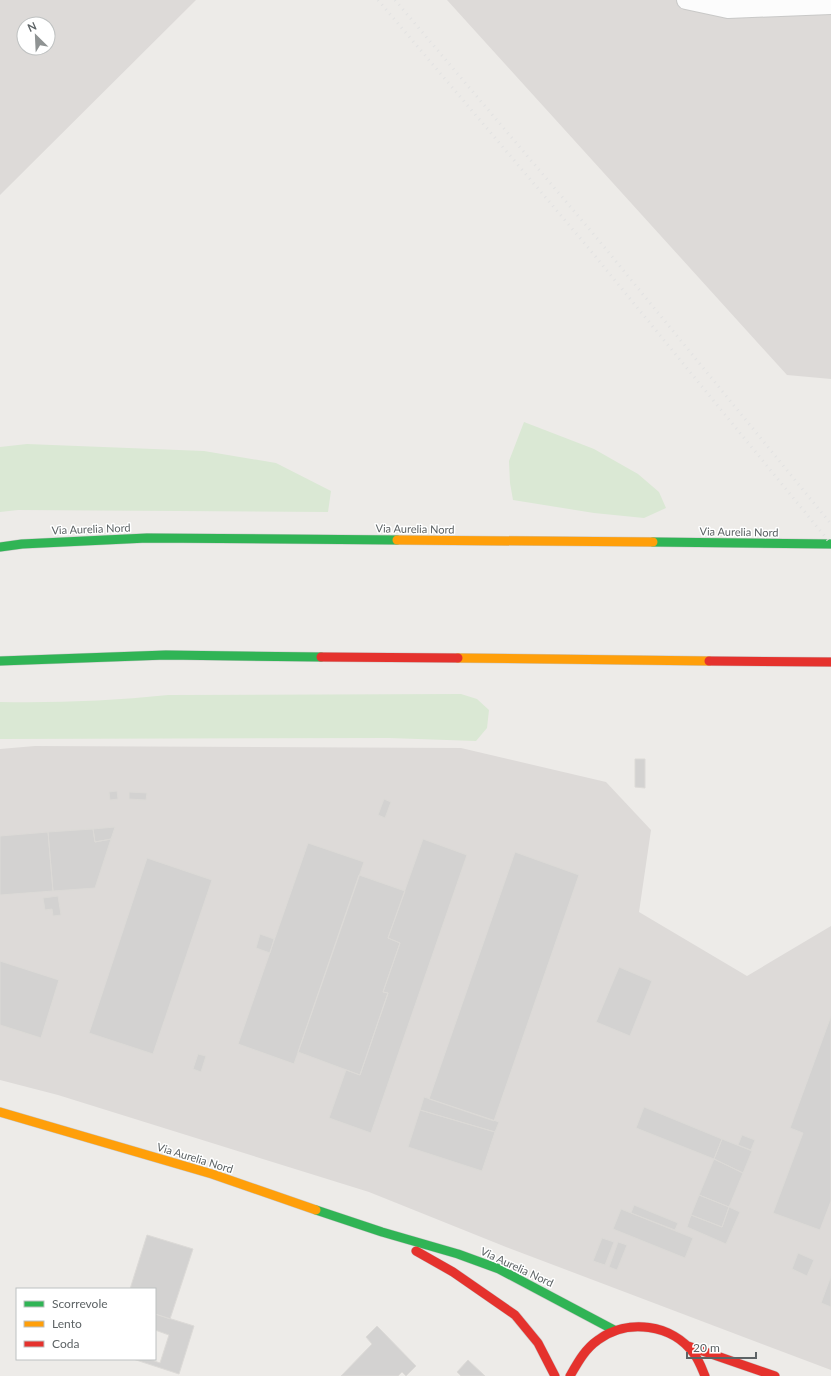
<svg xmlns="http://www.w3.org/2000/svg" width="831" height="1376" viewBox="0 0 831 1376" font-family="Lato,sans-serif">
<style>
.industrial{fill:#dddad8;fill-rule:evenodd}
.green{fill:#dae8d4}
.building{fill:#d3d2d1;stroke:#dcdad7}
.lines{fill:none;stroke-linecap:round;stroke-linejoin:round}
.street-casing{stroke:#c9c9c8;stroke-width:20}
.fast-casing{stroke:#c9c9c8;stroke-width:10}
.slow-casing{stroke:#c9c9c8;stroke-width:10}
.jam-casing{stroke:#c9c9c8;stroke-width:10}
.street{stroke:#fcfcfc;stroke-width:18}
.fast{stroke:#30b455;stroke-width:9}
.slow{stroke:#ff9f0a;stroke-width:9}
.jam{stroke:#e5322d;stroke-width:9}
.rail{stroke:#e2e2e2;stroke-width:3;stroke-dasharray:1 5;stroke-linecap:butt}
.labels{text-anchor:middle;stroke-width:3;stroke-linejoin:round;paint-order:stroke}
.street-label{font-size:11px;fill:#5d6365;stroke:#fff}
</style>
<rect width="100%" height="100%" fill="#edebe8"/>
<path class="industrial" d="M 0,0 L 196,0 L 0,195 ZM 24,24 L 48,24 L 48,48 L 24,48 Z
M 447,0 L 831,0 L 831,379 L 787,375 Z
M 35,746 L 461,748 L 606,782 L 651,830 L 639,912 L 747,976 L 831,926 L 831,1370 L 506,1247 L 369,1192 L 58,1095 L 0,1080 L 0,749 Z"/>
<path class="green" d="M 524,422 L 594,449 L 638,474 L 659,492 L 666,508 L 644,518 L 594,513 L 513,500 L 510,483 L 509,461 Z
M 27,444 L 204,451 L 276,463 L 331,491 L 328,512 L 18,510 L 0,512 L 0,447 Z
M 461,694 L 477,699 L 489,710 L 487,728 L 476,741 L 389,738 L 0,739 L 0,702 C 56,703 112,701 168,695 Z"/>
<path class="building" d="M 635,759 L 645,759 L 645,788 L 635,787 Z
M 117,791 L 118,799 L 110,800 L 109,792 Z
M 129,792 L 147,793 L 146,800 L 129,799 Z
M 384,799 L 391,802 L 385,818 L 378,815 Z
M 115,827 L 111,839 L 95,842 L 93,829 Z
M 93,829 L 95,842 L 111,839 L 95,888 L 53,891 L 48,832 Z
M 48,832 L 53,891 L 0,895 L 0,836 Z
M 423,839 L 467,855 L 371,1133 L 329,1118 L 346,1070 L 360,1075 L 388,993 L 383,992 L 400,943 L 388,938 Z
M 308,843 L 364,862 L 294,1064 L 238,1044 Z
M 515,852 L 579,875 L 494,1121 L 429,1099 Z
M 147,858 L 212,880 L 153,1054 L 89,1033 Z
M 359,875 L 405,891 L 388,938 L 400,943 L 383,992 L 388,993 L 360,1075 L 298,1052 Z
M 58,896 L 61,915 L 53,916 L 52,909 L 45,910 L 43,898 Z
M 260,934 L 274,939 L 270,953 L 256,948 Z
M 0,961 L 59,980 L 41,1038 L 0,1025 Z
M 619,967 L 652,981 L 630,1036 L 596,1022 Z
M 831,1016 L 831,1201 L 820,1230 L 773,1213 L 803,1133 L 790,1128 Z
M 198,1054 L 206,1056 L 201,1072 L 193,1069 Z
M 424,1097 L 499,1122 L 495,1132 L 420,1110 Z
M 644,1107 L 722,1139 L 714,1159 L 636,1128 Z
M 420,1110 L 495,1132 L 482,1171 L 408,1147 Z
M 742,1135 L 755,1140 L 751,1150 L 738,1145 Z
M 722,1139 L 752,1151 L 743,1173 L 714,1159 Z
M 714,1159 L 743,1173 L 729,1207 L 699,1195 Z
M 699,1195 L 729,1207 L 722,1227 L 691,1215 Z
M 634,1205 L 678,1223 L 675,1230 L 631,1213 Z
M 729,1207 L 740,1212 L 726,1244 L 687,1227 L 691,1215 L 722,1227 Z
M 621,1209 L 693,1238 L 685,1258 L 613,1229 Z
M 147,1235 L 193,1249 L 170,1319 L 155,1314 L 155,1289 L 130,1289 Z
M 602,1238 L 614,1242 L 605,1265 L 593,1261 Z
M 618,1242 L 627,1245 L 617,1270 L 609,1267 Z
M 798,1253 L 814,1260 L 807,1276 L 792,1269 Z
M 831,1276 L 831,1307 L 821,1303 Z
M 155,1314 L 194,1326 L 179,1374 L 133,1359 L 149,1359 L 160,1363 L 169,1335 L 155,1330 Z
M 377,1326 L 416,1366 L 406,1376 L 402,1372 L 398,1376 L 341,1376 L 372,1344 L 366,1337 Z
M 468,1360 L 485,1376 L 461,1376 L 457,1372 Z"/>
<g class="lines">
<g class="street-casing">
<path id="street" d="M 686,0 L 728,9 L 831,5"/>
</g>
<g class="fast-casing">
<path id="fast" d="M 653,542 L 831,544
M 0,547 L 22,544 L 147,538 L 397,540
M 0,661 L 166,655 L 321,657
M 316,1210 L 382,1232 L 458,1254 L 499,1269 L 614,1330"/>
</g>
<g class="slow-casing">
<path id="slow" d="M 397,540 L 653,542
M 458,658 L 709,661
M 0,1112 L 212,1174 L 316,1210"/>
</g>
<g class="jam-casing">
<path id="jam" d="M 321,657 L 458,658
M 709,661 L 831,662
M 416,1251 L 453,1272 L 515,1315 L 538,1343 L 555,1376
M 688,1346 L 775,1376
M 570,1376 C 578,1362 585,1349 598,1340 C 627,1318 673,1324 694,1354 C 699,1360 702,1369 705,1376"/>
</g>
<use href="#street" class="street"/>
<use href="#fast" class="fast"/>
<use href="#slow" class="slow"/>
<use href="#jam" class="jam"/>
<path class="rail" d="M 378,0 L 586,245 L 831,544
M 395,0 L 596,237 L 831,524"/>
</g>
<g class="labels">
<g class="street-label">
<text transform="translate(91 529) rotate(-2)" y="4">Via Aurelia Nord</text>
<text transform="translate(415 529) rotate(1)" y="4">Via Aurelia Nord</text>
<text transform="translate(739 532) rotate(1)" y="4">Via Aurelia Nord</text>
<text transform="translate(195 1158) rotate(17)" y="4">Via Aurelia Nord</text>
<text transform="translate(517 1267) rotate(25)" y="4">Via Aurelia Nord</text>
</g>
</g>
<rect x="16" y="1288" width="140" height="72" fill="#ffffff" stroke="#bec1c1"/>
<rect x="24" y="1301" width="20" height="6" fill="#30b455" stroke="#bec1c1"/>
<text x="52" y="1308" font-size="12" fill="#5d6365">Scorrevole</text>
<rect x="24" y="1321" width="20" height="6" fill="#ff9f0a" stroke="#bec1c1"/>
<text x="52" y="1328" font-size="12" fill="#5d6365">Lento</text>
<rect x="24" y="1341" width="20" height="6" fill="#e5322d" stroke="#bec1c1"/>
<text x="52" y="1348" font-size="12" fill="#5d6365">Coda</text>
<g transform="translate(36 36) rotate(336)"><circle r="19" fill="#ffffff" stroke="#bec1c1"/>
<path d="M0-3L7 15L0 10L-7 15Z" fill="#8f9393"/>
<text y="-6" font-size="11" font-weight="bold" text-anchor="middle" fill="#5d6365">N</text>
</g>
<path d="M687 1352v6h69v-6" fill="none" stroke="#5d6365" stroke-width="2"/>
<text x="693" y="1352" font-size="12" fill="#5d6365" stroke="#ffffff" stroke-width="3" paint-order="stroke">20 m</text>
</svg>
